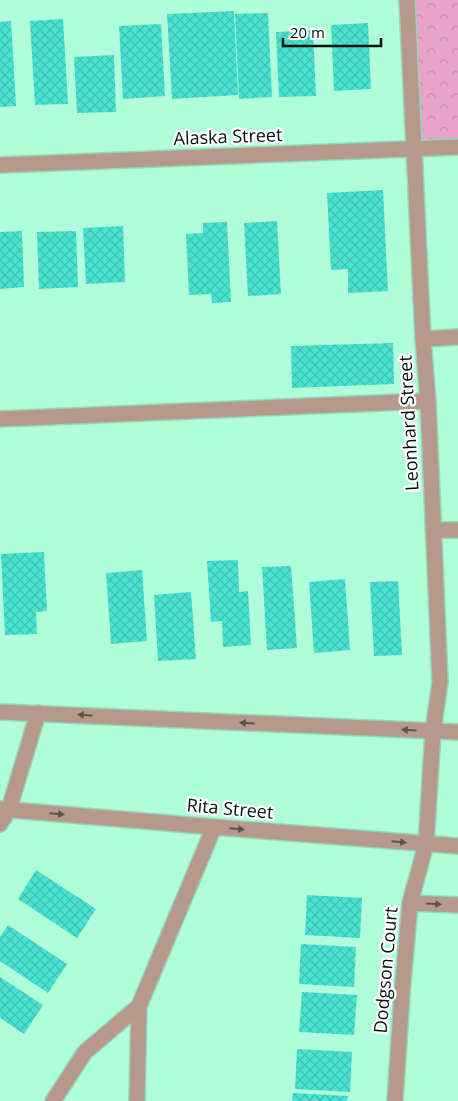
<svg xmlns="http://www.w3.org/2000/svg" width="458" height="1101" viewBox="0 0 458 1101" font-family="'Open Sans',sans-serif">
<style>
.park{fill:url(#park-crowns)}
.building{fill:url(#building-cross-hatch)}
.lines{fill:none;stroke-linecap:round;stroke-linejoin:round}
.minor-casing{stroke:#94d7b8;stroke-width:18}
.minor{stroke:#b7998c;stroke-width:15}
.oneway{fill:#5c564a}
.labels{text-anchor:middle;stroke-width:4.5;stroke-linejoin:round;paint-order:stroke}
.street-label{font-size:18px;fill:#001209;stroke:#fff}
</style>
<defs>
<pattern id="park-crowns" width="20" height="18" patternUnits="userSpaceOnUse" patternTransform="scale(1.25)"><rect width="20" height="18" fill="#e7a3ca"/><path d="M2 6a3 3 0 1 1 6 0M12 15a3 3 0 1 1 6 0" fill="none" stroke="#c48bac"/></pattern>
<pattern id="building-cross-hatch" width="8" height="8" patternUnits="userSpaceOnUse" patternTransform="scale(1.25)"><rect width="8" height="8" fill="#4ae3d2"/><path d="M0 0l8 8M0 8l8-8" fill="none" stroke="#3fc2b3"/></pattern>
</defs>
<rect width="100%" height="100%" fill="#b0fdd9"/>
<path class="park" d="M 407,0 L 458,0 L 458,147 L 415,149 Z"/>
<path class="building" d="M 234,11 L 238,95 L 172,99 L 167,14 Z
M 268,13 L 272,97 L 239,99 L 235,14 Z
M 63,19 L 68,104 L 35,105 L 30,21 Z
M 11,21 L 16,106 L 0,107 L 0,22 Z
M 368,23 L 371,89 L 334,91 L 331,25 Z
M 161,24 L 165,96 L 123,99 L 119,26 Z
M 313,30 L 316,96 L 279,97 L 276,32 Z
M 114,55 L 116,112 L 77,113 L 74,57 Z
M 383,190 L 388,291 L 348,293 L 348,269 L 331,270 L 327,193 Z
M 277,221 L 281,294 L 248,296 L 244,223 Z
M 227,222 L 231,302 L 212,303 L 211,294 L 189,295 L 186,234 L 203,233 L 203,223 Z
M 123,226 L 125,282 L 86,284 L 83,228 Z
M 22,231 L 24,287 L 0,289 L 0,232 Z
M 76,231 L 78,287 L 39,289 L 37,232 Z
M 393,343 L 394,384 L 292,388 L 291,346 Z
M 44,552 L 47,611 L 36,612 L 37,634 L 5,635 L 1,554 Z
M 238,560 L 239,592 L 248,591 L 251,645 L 223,647 L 222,621 L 211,622 L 207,561 Z
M 291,566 L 297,648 L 267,650 L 262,567 Z
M 142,570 L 147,641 L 111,644 L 106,573 Z
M 345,579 L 350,650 L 314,653 L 309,582 Z
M 398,581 L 402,655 L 374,656 L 370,582 Z
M 191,592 L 196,659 L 158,661 L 154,595 Z
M 36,870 L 96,909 L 77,938 L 18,899 Z
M 307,895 L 362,898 L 360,938 L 305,935 Z
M 8,925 L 67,964 L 48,993 L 0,961 L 0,937 Z
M 301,944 L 356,947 L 354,987 L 299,984 Z
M 0,977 L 43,1005 L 24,1034 L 0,1018 Z
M 302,992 L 357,995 L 354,1035 L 299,1032 Z
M 297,1049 L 352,1052 L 350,1092 L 295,1089 Z
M 293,1093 L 348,1096 L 347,1101 L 292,1101 Z"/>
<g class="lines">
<g class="minor-casing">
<path id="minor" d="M 0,165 L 458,147
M 423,339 L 458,337
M 0,419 L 428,401
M 433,530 L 458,530
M 0,712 L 458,732
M 0,809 L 214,827 L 458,846
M 0,824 L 9,809 L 38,713
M 410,903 L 458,905
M 53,1101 L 85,1052 L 139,1006
M 137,1101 L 139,1006 L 214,827
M 395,1101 L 402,994 L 410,903 L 426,844 L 433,731 L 440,682 L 428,401 L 423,339 L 407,0"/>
</g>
<use href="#minor" class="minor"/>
</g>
<defs><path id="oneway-solid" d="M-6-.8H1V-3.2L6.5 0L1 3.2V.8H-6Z" transform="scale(1.25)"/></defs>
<g class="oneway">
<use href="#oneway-solid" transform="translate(85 715) rotate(-177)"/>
<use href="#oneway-solid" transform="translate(247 723) rotate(-177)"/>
<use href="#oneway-solid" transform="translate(409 730) rotate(-177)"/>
<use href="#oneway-solid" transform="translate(57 814) rotate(5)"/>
<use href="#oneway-solid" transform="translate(237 829) rotate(5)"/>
<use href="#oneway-solid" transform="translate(399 842) rotate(5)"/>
<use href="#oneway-solid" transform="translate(434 904) rotate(3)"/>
</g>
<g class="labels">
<g class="street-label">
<text transform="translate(228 137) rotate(-2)" y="6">Alaska Street</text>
<text transform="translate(409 423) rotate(-93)" y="6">Leonhard Street</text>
<text transform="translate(230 809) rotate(5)" y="6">Rita Street</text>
<text transform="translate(386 970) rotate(-85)" y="6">Dodgson Court</text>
</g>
</g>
<path d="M283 38v8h98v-8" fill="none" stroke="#001209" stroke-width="2.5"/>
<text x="290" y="38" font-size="15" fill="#001209" stroke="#ffffff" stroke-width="4" paint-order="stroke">20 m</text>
</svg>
